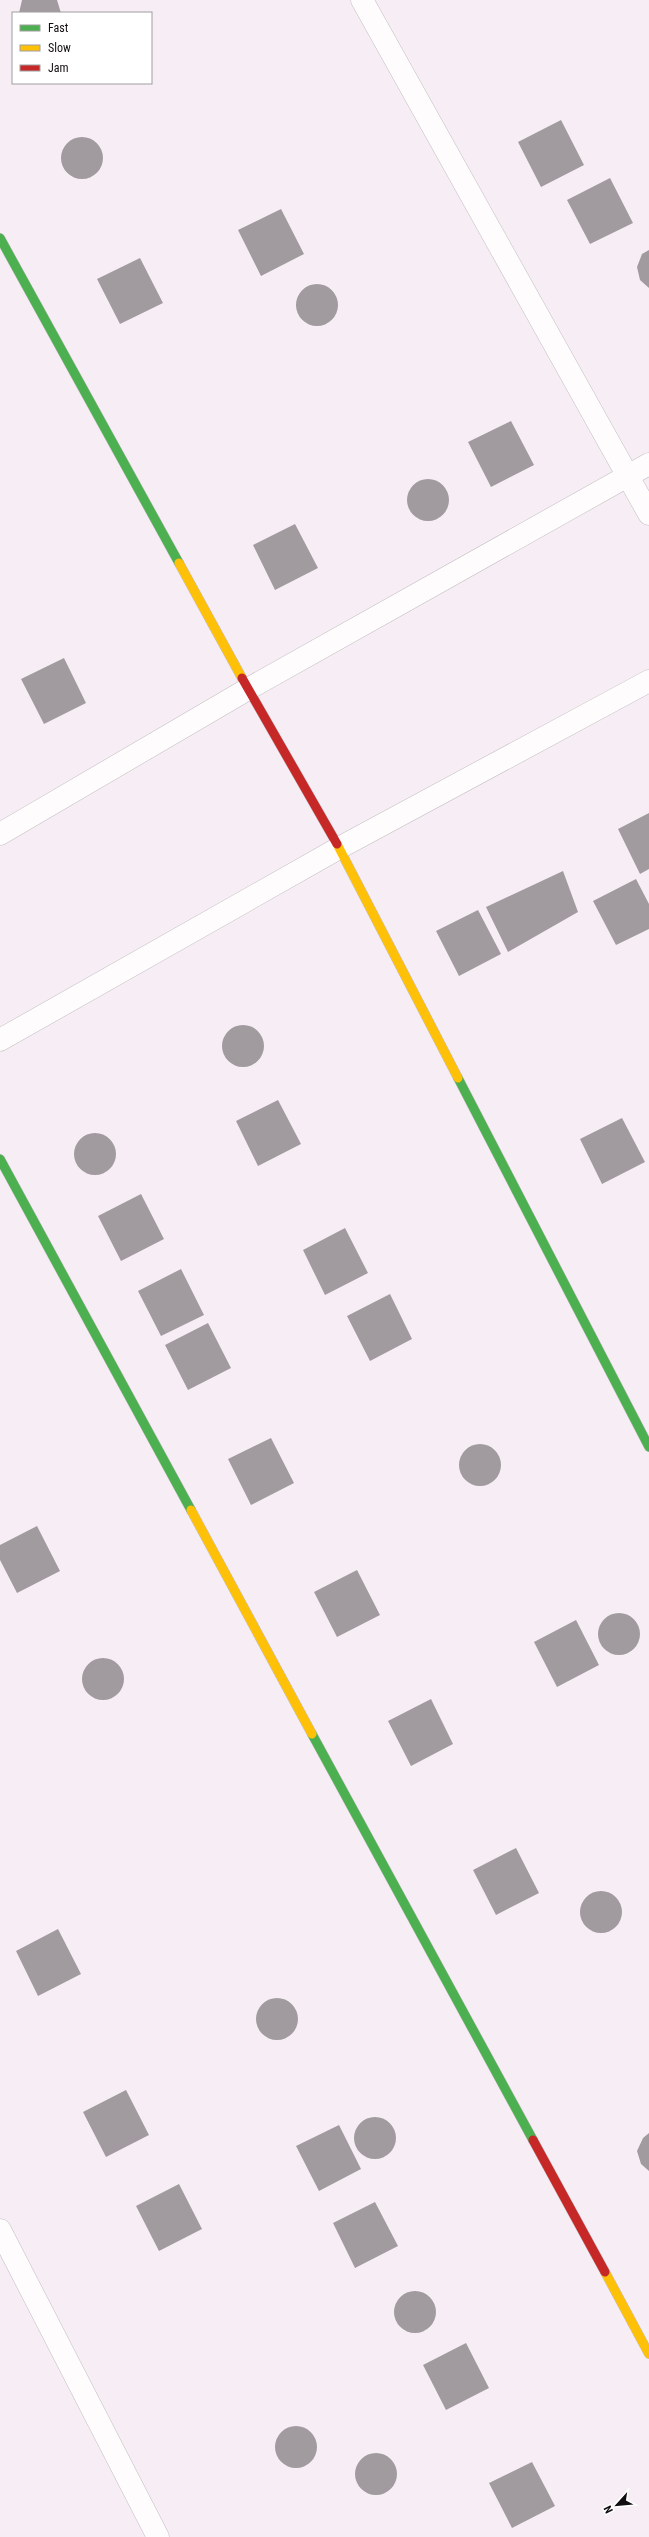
<svg xmlns="http://www.w3.org/2000/svg" width="649" height="2537" viewBox="0 0 649 2537" font-family="'Roboto Condensed',sans-serif">
<style>
.building{fill:#a19b9f}
.lines{fill:none;stroke-linecap:round;stroke-linejoin:round}
.street-casing{stroke:#c4bec2;stroke-width:23}
.fast-casing{stroke:#c4bec2;stroke-width:10}
.slow-casing{stroke:#c4bec2;stroke-width:10}
.jam-casing{stroke:#c4bec2;stroke-width:10}
.street{stroke:#fefcfd;stroke-width:22}
.fast{stroke:#4caf50;stroke-width:9}
.slow{stroke:#ffc107;stroke-width:9}
.jam{stroke:#c62828;stroke-width:9}
</style>
<rect width="100%" height="100%" fill="#f6eef4"/>
<path class="building" d="M 22,0 L 57,0 L 61,13 L 19,13 Z
M 561,120 L 584,165 L 541,187 L 518,142 Z
M61 158a21 21 0 1 1 42 0a21 21 0 1 1-42 0Z
M 610,178 L 633,223 L 590,244 L 567,200 Z
M 281,209 L 304,254 L 261,276 L 238,230 Z
M 649,250 L 649,288 L 640,280 L 637,267 L 642,254 Z
M 140,258 L 163,303 L 120,324 L 97,279 Z
M296 305a21 21 0 1 1 42 0a21 21 0 1 1-42 0Z
M 511,421 L 534,465 L 491,487 L 468,442 Z
M407 500a21 21 0 1 1 42 0a21 21 0 1 1-42 0Z
M 295,524 L 318,568 L 275,590 L 253,545 Z
M 64,658 L 86,703 L 44,724 L 21,679 Z
M 649,813 L 649,869 L 640,874 L 618,829 Z
M 563,871 L 578,912 L 508,952 L 486,907 Z
M 636,879 L 649,904 L 649,929 L 616,945 L 593,901 Z
M 478,910 L 501,954 L 459,976 L 436,931 Z
M222 1046a21 21 0 1 1 42 0a21 21 0 1 1-42 0Z
M 278,1100 L 301,1144 L 258,1166 L 236,1121 Z
M 622,1118 L 645,1162 L 602,1184 L 580,1139 Z
M74 1154a21 21 0 1 1 42 0a21 21 0 1 1-42 0Z
M 141,1194 L 164,1239 L 121,1261 L 98,1216 Z
M 345,1228 L 368,1273 L 325,1295 L 303,1250 Z
M 181,1269 L 204,1315 L 161,1336 L 138,1291 Z
M 390,1294 L 412,1339 L 370,1361 L 347,1316 Z
M 208,1323 L 231,1368 L 188,1390 L 165,1345 Z
M 271,1438 L 294,1483 L 251,1505 L 228,1459 Z
M459 1465a21 21 0 1 1 42 0a21 21 0 1 1-42 0Z
M 37,1526 L 60,1571 L 17,1593 L 0,1560 L 0,1545 Z
M 357,1570 L 380,1615 L 337,1637 L 314,1592 Z
M598 1634a21 21 0 1 1 42 0a21 21 0 1 1-42 0Z
M 576,1620 L 599,1665 L 557,1687 L 534,1642 Z
M82 1679a21 21 0 1 1 42 0a21 21 0 1 1-42 0Z
M 431,1699 L 453,1744 L 411,1766 L 388,1721 Z
M 516,1848 L 539,1893 L 496,1915 L 473,1870 Z
M580 1912a21 21 0 1 1 42 0a21 21 0 1 1-42 0Z
M 58,1929 L 81,1974 L 38,1996 L 16,1951 Z
M256 2019a21 21 0 1 1 42 0a21 21 0 1 1-42 0Z
M 126,2090 L 149,2135 L 106,2157 L 83,2112 Z
M354 2138a21 21 0 1 1 42 0a21 21 0 1 1-42 0Z
M 339,2125 L 361,2169 L 319,2191 L 296,2146 Z
M 649,2133 L 649,2171 L 641,2164 L 637,2151 L 643,2138 Z
M 179,2184 L 202,2229 L 159,2251 L 136,2206 Z
M 375,2202 L 398,2246 L 355,2268 L 333,2223 Z
M394 2312a21 21 0 1 1 42 0a21 21 0 1 1-42 0Z
M 466,2343 L 489,2388 L 446,2410 L 423,2365 Z
M275 2447a21 21 0 1 1 42 0a21 21 0 1 1-42 0Z
M355 2474a21 21 0 1 1 42 0a21 21 0 1 1-42 0Z
M 532,2462 L 555,2506 L 512,2528 L 489,2483 Z"/>
<g class="lines">
<g class="street-casing">
<path id="street" d="M 362,0 L 649,514
M 0,834 L 248,689 L 649,464
M 0,1040 L 339,848 L 649,681
M 0,2230 L 158,2537"/>
</g>
<g class="fast-casing">
<path id="fast" d="M 0,238 L 179,563
M 458,1078 L 649,1447
M 0,1159 L 191,1510
M 312,1734 L 533,2140"/>
</g>
<g class="slow-casing">
<path id="slow" d="M 179,563 L 242,678
M 337,844 L 458,1078
M 191,1510 L 312,1734
M 605,2272 L 649,2354"/>
</g>
<g class="jam-casing">
<path id="jam" d="M 242,678 L 337,844
M 533,2140 L 605,2272"/>
</g>
<use href="#street" class="street"/>
<use href="#fast" class="fast"/>
<use href="#slow" class="slow"/>
<use href="#jam" class="jam"/>
</g>
<rect x="12" y="12" width="140" height="72" fill="#ffffff" stroke="#a09e9f"/>
<rect x="20" y="25" width="20" height="6" fill="#4caf50" stroke="#a09e9f"/>
<text x="48" y="32" font-size="12" fill="#120d10">Fast</text>
<rect x="20" y="45" width="20" height="6" fill="#ffc107" stroke="#a09e9f"/>
<text x="48" y="52" font-size="12" fill="#120d10">Slow</text>
<rect x="20" y="65" width="20" height="6" fill="#c62828" stroke="#a09e9f"/>
<text x="48" y="72" font-size="12" fill="#120d10">Jam</text>
<g transform="translate(617 2505) rotate(243)" stroke="#ffffff" stroke-width="3" paint-order="stroke">
<path d="M0-3L7 15L0 10L-7 15Z" fill="#120d10"/>
<text y="-6" font-size="11" font-weight="bold" text-anchor="middle" fill="#120d10">N</text>
</g>
</svg>
